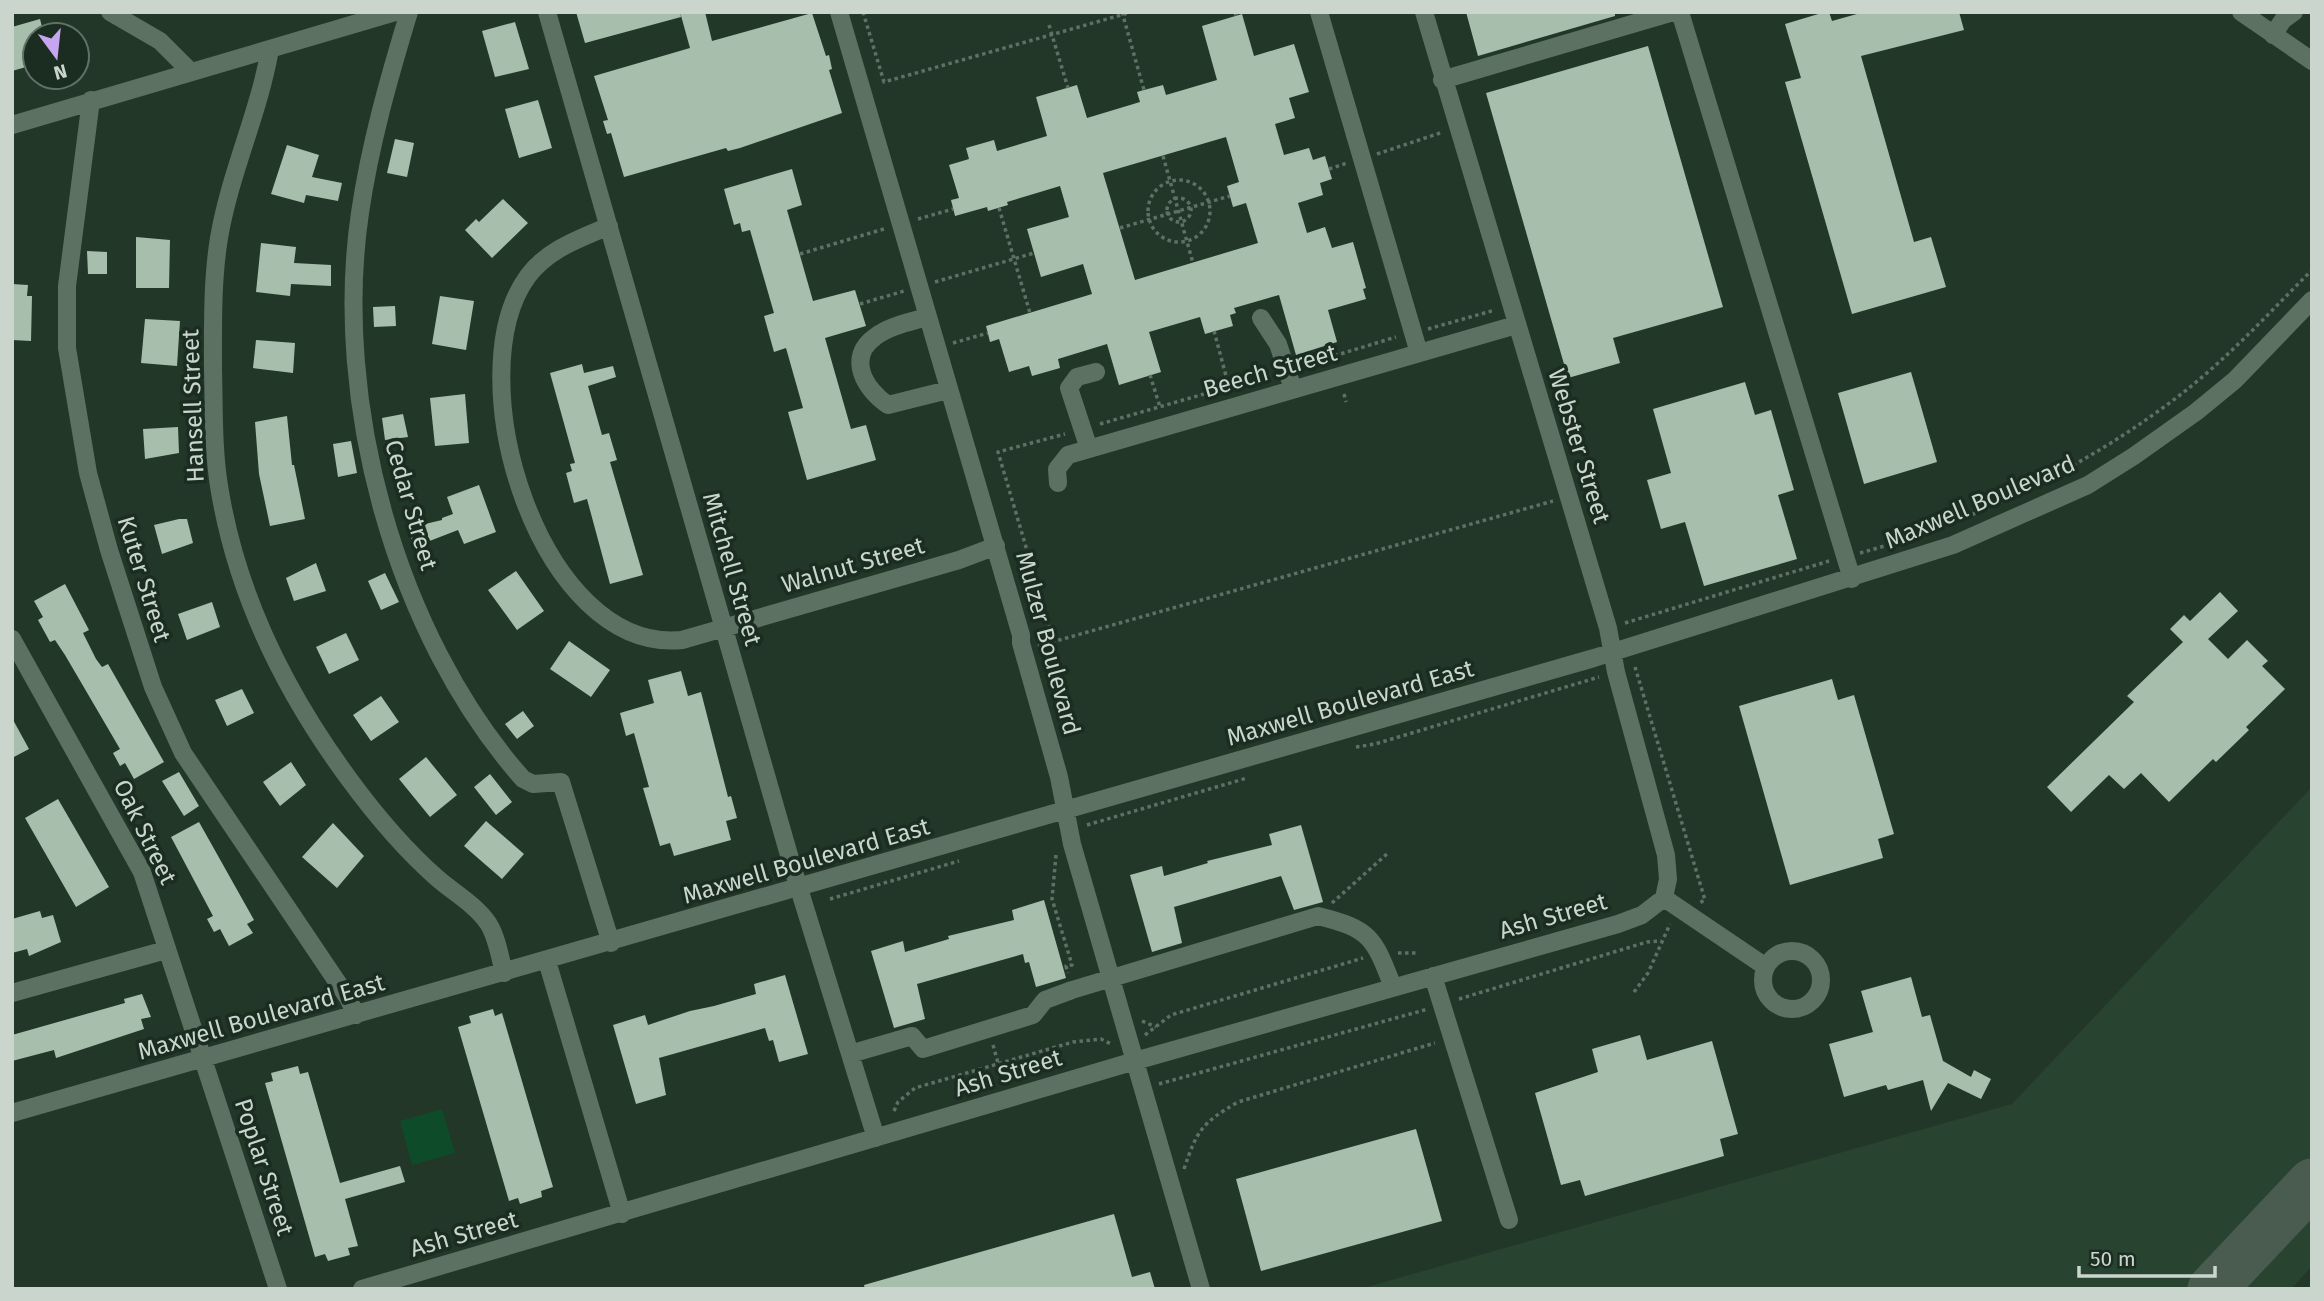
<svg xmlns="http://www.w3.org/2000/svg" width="2324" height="1301" viewBox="0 0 2324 1301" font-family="'Fira Sans',sans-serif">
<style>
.built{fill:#294331}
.green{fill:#0e4b29}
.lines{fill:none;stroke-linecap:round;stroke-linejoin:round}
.taxiway{stroke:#4a5c50;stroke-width:49}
.building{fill:#a7bead;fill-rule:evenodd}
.path{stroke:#5f7064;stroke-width:3.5;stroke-dasharray:3.5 3.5;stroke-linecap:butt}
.minor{stroke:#5c7162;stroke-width:18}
.labels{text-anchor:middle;stroke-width:7;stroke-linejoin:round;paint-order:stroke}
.street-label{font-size:24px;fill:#cad6cd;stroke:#1a2d20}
</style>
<rect width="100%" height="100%" fill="#233729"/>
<path class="built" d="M 2312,787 L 2312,1266 L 2291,1289 L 1360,1289 L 2012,1104 Z"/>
<path class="green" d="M 442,1109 L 455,1153 L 412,1165 L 400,1121 Z"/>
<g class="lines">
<path class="taxiway" d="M 2212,1289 L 2312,1183"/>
</g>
<path class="building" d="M 576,12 L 705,12 L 712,41 L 812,13 L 826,56 L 829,55 L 832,69 L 829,70 L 842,113 L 740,148 L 728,151 L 726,148 L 624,177 L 611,133 L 607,134 L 603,121 L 608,120 L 594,76 L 690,48 L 680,12 L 681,17 L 585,43 Z
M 1466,12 L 1615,12 L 1615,16 L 1478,56 Z
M 1825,12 L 1829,12 L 1832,21 L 1864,12 L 1959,12 L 1964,30 L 1861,56 L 1914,242 L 1931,237 L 1946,287 L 1852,314 L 1785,82 L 1801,78 L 1785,24 Z
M 1242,14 L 1254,56 L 1294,44 L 1309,92 L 1289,98 L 1295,118 L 1275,124 L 1284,155 L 1309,148 L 1313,160 L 1325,156 L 1332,179 L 1320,183 L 1323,195 L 1298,203 L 1307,233 L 1325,227 L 1332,248 L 1353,242 L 1366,288 L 1363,289 L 1366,299 L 1328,310 L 1337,342 L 1296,355 L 1279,295 L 1234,308 L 1236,313 L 1230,315 L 1233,326 L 1205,334 L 1200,317 L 1149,332 L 1161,372 L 1119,385 L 1107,344 L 1058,359 L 1060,368 L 1032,376 L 1029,366 L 1009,372 L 999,339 L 990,342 L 986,326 L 1092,294 L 1083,264 L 1041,277 L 1027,229 L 1069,217 L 1060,186 L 1007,202 L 1008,205 L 988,211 L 987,207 L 955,216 L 951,200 L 959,198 L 949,165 L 969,159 L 966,148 L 994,140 L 997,151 L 1047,136 L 1036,97 L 1077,85 L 1087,118 L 1140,102 L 1137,92 L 1144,90 L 1163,85 L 1166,95 L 1217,80 L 1202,26 ZM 1226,137 L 1239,182 L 1227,186 L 1233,207 L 1246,203 L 1258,243 L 1135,280 L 1103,173 Z
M 40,19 L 44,35 L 35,35 L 35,51 L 30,52 L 33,65 L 12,71 L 12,27 Z
M 515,22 L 529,69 L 495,77 L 482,31 Z
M 1648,46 L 1723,307 L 1613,338 L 1620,363 L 1568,378 L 1486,93 Z
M 538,100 L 552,148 L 519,158 L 505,109 Z
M 395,139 L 414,143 L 407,177 L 387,173 Z
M 287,145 L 319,155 L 312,177 L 342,183 L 338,201 L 306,195 L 304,203 L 271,194 Z
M 792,169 L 802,205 L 787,210 L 813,301 L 855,290 L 866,326 L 825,338 L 851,429 L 866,425 L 876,460 L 807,480 L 788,412 L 803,408 L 786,348 L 774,352 L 764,316 L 774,313 L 750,230 L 742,232 L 740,223 L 734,225 L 724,189 Z
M 503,199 L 528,223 L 492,258 L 465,230 L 476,219 L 479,222 Z
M 136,237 L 170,240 L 169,288 L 136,288 Z
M 261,243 L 296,247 L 294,263 L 331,265 L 331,286 L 291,284 L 290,296 L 256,292 Z
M 87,251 L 107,252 L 107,274 L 88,274 Z
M 12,284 L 28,285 L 27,296 L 32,296 L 31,341 L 12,340 Z
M 440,296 L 474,301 L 466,350 L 432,344 Z
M 395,306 L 396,326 L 374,327 L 373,307 Z
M 145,319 L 180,321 L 177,366 L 141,363 Z
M 256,340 L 295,343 L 293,373 L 253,368 Z
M 582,364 L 584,373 L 613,366 L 616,377 L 588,386 L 602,435 L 609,433 L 617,460 L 610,462 L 643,575 L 610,584 L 587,499 L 574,503 L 566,473 L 572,471 L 570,464 L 575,463 L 550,373 Z
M 1911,372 L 1937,462 L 1864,484 L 1838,393 Z
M 1745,382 L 1755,415 L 1771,410 L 1794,490 L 1778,495 L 1797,559 L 1704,586 L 1685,522 L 1661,529 L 1647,480 L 1671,473 L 1653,409 Z
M 465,394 L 469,443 L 435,446 L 430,398 Z
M 403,414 L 408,437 L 385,440 L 382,418 Z
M 287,416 L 292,465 L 294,465 L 305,519 L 270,526 L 259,474 L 255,422 Z
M 178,427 L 179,453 L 145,459 L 143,429 Z
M 351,441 L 357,473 L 338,477 L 333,444 Z
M 479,485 L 496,532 L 464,544 L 458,530 L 414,547 L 408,528 L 442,520 L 442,518 L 453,514 L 447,497 Z
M 179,519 L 187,519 L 193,543 L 162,554 L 154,525 Z
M 316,563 L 326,591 L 294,601 L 286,578 Z
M 516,571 L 544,611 L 517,630 L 488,590 Z
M 385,573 L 399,602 L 381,610 L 368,581 Z
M 65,584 L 89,630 L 83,633 L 96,659 L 102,667 L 108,664 L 164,762 L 134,779 L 125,763 L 120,766 L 113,753 L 120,749 L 65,655 L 55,640 L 50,642 L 38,620 L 43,617 L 34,601 Z
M 2220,592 L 2238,611 L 2208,639 L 2228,659 L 2247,640 L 2268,661 L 2262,666 L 2285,689 L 2246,727 L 2249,730 L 2216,762 L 2213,759 L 2169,802 L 2141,773 L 2124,789 L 2109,775 L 2071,812 L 2047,787 L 2134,702 L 2127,696 L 2183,642 L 2170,629 L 2184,615 L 2190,621 Z
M 212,602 L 220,627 L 187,640 L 178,614 Z
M 346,633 L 359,660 L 329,674 L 316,647 Z
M 569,641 L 610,670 L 591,697 L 550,669 Z
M 681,671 L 688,696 L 701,692 L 728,797 L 731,796 L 737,818 L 726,821 L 731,840 L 674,856 L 670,843 L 660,846 L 643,788 L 649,787 L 634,733 L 626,736 L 620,713 L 654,703 L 648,680 Z
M 1832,679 L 1838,700 L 1854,695 L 1894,834 L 1878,839 L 1883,858 L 1790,885 L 1739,706 Z
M 242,689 L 254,713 L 227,726 L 215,700 Z
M 381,696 L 399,722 L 371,741 L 353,715 Z
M 523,711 L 534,726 L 517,739 L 505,724 Z
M 12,718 L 29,749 L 12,758 Z
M 426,757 L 457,795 L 430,817 L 399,779 Z
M 291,762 L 306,785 L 280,806 L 263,782 Z
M 179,772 L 199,806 L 184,816 L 162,781 Z
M 490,774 L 512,802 L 496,815 L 474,787 Z
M 58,799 L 109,887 L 76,907 L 25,818 Z
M 486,821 L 524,854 L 502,879 L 464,846 Z
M 199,822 L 254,920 L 247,924 L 253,933 L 229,946 L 220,929 L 214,932 L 207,919 L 213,916 L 171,837 Z
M 333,823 L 364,856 L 337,888 L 302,857 Z
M 1301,825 L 1323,902 L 1294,910 L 1281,876 L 1174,907 L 1182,943 L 1152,952 L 1130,875 L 1162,866 L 1164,876 L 1208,863 L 1207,861 L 1272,845 L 1269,834 Z
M 1044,900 L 1066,978 L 1036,987 L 1029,962 L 1025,963 L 1023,954 L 917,984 L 925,1019 L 894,1028 L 871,951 L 903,941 L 905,952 L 949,939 L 948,936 L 1014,920 L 1012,910 Z
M 40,911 L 42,918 L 53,915 L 61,942 L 29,956 L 27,949 L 12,953 L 12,919 Z
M 785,975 L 808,1054 L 779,1062 L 773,1040 L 769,1041 L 765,1028 L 659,1058 L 666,1095 L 636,1104 L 613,1025 L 645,1015 L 648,1025 L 690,1011 L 714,1006 L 756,994 L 754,984 Z
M 1911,977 L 1922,1017 L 1930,1015 L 1943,1061 L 1971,1077 L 1974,1070 L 1991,1079 L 1981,1099 L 1948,1083 L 1931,1111 L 1923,1080 L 1888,1090 L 1886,1085 L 1844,1097 L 1829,1044 L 1873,1032 L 1861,991 Z
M 142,994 L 151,1017 L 141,1019 L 144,1029 L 56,1058 L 54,1050 L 12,1061 L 12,1035 L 125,1003 L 124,999 Z
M 493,1009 L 495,1016 L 502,1013 L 553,1187 L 541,1191 L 542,1197 L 520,1204 L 518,1198 L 509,1201 L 458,1027 L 471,1023 L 469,1016 Z
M 1640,1035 L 1647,1060 L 1712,1041 L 1738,1134 L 1720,1139 L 1724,1156 L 1585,1196 L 1580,1180 L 1561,1185 L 1535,1093 L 1598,1072 L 1592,1049 Z
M 298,1066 L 300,1074 L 308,1072 L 340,1183 L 400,1166 L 405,1182 L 345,1199 L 358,1246 L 348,1248 L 350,1255 L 328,1261 L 325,1254 L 315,1257 L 265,1083 L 273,1081 L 271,1073 Z
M 1416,1129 L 1442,1221 L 1261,1271 L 1236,1179 Z
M 1114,1214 L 1132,1277 L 1150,1272 L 1155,1289 L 865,1289 L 864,1285 Z"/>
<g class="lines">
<path class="path" d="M 863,12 L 884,82 L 1132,12
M 1122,12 L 1144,90
M 1235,12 L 1236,16
M 1049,25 L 1068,88
M 1377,154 L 1443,132
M 1163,156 L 1193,263
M 1329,169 L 1347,163
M1148 211a31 31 0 1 1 62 0a31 31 0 1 1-62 0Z
M1167 210a12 12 0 1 1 24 0a12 12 0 1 1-24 0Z
M 999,208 L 1030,313
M 918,219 L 953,209
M 1120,228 L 1230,196
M 800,254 L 884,229
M 935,282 L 1034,253
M 860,304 L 904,291
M 1428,329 L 1495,310
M 1214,331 L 1229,387
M 953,343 L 988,333
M 1329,345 L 1333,360
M 1301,366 L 1396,337
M 1150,375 L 1160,407
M 1344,394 L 1346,402
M 1100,424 L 1270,375
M 1860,553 C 1974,522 2086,467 2180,395 C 2228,358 2269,313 2312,270
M 1625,623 L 1829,561
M 1054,642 L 998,452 L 1065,434
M 1038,646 L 1553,501
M 1635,667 L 1705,900 L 1699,903
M 1356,747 L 1375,744 L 1599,677
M 1087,825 L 1247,778
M 1056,855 L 1052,899 L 1072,965 L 1066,966 L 1068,973
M 830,899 L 959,861
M 1332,903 L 1388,853
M 1398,953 L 1417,953
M 1634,992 L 1648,973 L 1670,924
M 1459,999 L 1647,942 L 1661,941
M 1142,1021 L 1156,1027
M 1145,1035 L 1171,1015 L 1363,958
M 993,1045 L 998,1063
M 1159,1084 L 1428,1009
M 894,1111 L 898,1102 L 915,1088 L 1073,1042 L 1101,1039 L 1111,1044
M 1184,1169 C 1197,1130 1202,1123 1238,1102 L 1435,1043"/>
<path class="minor" d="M 110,12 L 160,41 L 190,71
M 409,12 C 389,78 370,144 360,213 C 332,401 396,636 523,779 L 533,784 L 561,782 L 611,943
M 547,12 L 793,869 L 876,1138
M 839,12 L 1021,635 L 1021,643 L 1059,777 L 1072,844 L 1201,1289
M 1319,12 L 1419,353
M 1424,12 L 1608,628 L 1616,672 L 1666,855 L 1668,879 L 1664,898
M 1680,12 L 1852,579
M 2241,12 L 2312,61
M 2273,35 L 2283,20 L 2294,12
M 270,49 C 259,113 230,173 219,238 C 212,281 213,326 213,370 C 214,409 213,448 219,486 C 236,593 285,692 349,779 C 374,813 404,849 437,878 C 453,892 476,905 488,923 C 497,937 500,957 504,973
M 1442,80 L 1673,12
M 91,100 L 67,286 L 67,348 L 88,473 L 109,550 L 153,687 L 183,753 L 348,998 L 356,1015
M 12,125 L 395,12
M 609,226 C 579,239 548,249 528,276 C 455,375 540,654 682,640 L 959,560 L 996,546
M 927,317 C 910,322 889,326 875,337 C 846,357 865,390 888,405 L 948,390
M 1261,318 L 1278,344 L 1293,389
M 1089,449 L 1069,388 L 1077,377 L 1096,372
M 1058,483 L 1057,469 L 1068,455 L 1516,325
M 12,639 L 142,872 L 278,1289
M 1664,898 L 1766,967
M1763 980a29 29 0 1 1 58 0a29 29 0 1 1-58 0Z
M 547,961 L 622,1214
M 1433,976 L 1509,1220
M 12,993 L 166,950
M 850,1054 L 912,1036 L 923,1049 L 1033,1015 L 1045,1000 L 1072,990 L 1318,916 C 1371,929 1374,938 1393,987
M 12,1113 L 1594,658 L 1953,545 L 2088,485 L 2134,456 L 2196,412 L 2235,380 L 2312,300
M 362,1289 L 1135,1061 L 1618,924 L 1642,915 L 1664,898"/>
</g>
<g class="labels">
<g class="street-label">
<text transform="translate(1270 371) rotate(-16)" y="8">Beech Street</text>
<text transform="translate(193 406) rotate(-92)" y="8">Hansell Street</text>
<text transform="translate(1579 446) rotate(73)" y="8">Webster Street</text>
<text transform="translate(1980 502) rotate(-23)" y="8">Maxwell Boulevard</text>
<text transform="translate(411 505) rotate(74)" y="8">Cedar Street</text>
<text transform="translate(853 565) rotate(-16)" y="8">Walnut Street</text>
<text transform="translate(732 569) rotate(74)" y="8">Mitchell Street</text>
<text transform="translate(144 579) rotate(73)" y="8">Kuter Street</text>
<text transform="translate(1048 643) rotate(75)" y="8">Mulzer Boulevard</text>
<text transform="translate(1350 703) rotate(-16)" y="8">Maxwell Boulevard East</text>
<text transform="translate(145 832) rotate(64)" y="8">Oak Street</text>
<text transform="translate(806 861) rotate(-16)" y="8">Maxwell Boulevard East</text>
<text transform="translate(1553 916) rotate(-16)" y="8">Ash Street</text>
<text transform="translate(261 1017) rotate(-16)" y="8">Maxwell Boulevard East</text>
<text transform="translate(1008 1073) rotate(-17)" y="8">Ash Street</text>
<text transform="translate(264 1167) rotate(72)" y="8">Poplar Street</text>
<text transform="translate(464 1234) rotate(-16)" y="8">Ash Street</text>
</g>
</g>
<rect width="2324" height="1301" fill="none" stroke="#cad6cd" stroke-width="28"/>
<g transform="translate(56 56) rotate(165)"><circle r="33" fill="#1a2d20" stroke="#607165" stroke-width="2"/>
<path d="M0-5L12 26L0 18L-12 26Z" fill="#c6a6f0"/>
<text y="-10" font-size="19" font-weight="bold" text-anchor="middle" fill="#cad6cd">N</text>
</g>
<path d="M2079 1266v10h136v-10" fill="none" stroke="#cad6cd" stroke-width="3.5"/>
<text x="2090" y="1266" font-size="21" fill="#cad6cd" stroke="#1a2d20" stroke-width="5" paint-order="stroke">50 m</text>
</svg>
